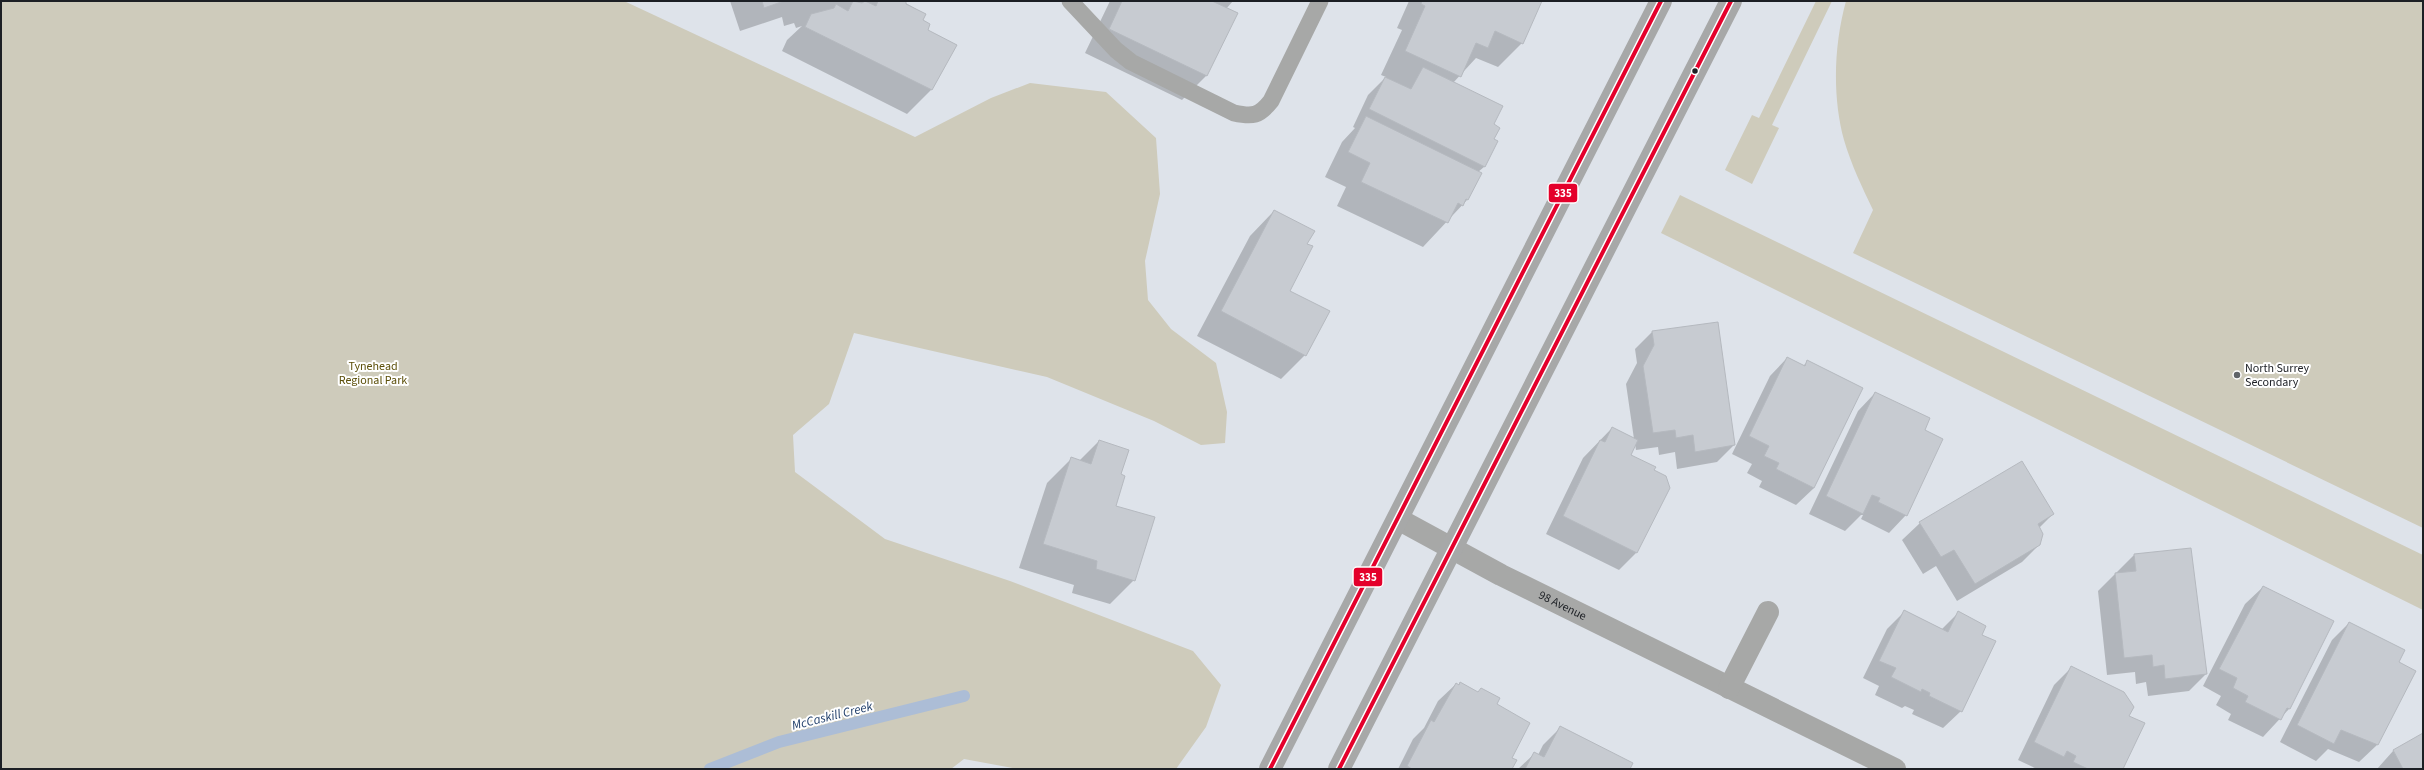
<svg xmlns="http://www.w3.org/2000/svg" width="2424" height="770" viewBox="0 0 2424 770" font-family="'Source Sans 3',sans-serif">
<style>
.green{fill:#cecbbb}
.shadow{fill:#0003}
.lines{fill:none;stroke-linecap:round;stroke-linejoin:round}
.stream{stroke:#acbdd6;stroke-width:12}
.building{fill:#c7cbd1;stroke:#b5b9bf}
.lane{stroke:#a7a8a7;stroke-width:17}
.street{stroke:#a7a8a7;stroke-width:22}
.secondary{stroke:#a7a8a8;stroke-width:22}
.bus-1-casing{stroke:#fff;stroke-width:7}
.bus-1{stroke:#e4002b;stroke-width:4}
.bus-dot{fill:#1c1f24;stroke:#fff;stroke-width:1.5}
.poi-dot{fill:#606469;stroke:#fff;stroke-width:1.5}
.labels{text-anchor:middle;stroke-width:4;stroke-linejoin:round;paint-order:stroke}
.park-label{font-size:12px;fill:#5c4f09;stroke:#fff}
.poi-label{font-size:12px;fill:#1c1f24;stroke:#fff;text-anchor:start}
.street-label{font-size:12px;fill:#1c1f24;stroke:#fff}
.water-label{font-size:13px;font-style:italic;fill:#22406c;stroke:#fff}
.line-badge{stroke:#fff;stroke-width:1.5}
.badge-label{font-size:11px;text-anchor:middle;font-weight:bold;fill:#fff}
</style>
<rect width="100%" height="100%" fill="#dee3ea"/>
<path class="green" d="M 1,1 L 624,1 L 915,137 L 991,98 L 1030,83 L 1106,92 L 1156,138 L 1160,194 L 1145,261 L 1148,300 L 1171,329 L 1216,363 L 1227,412 L 1225,443 L 1201,445 L 1154,421 L 1047,377 L 854,333 L 829,404 L 793,435 L 795,472 L 885,539 L 1010,581 L 1193,651 L 1221,685 L 1206,727 L 1176,769 L 1018,769 L 964,759 L 951,769 L 1,769 Z
M 1816,1 L 1832,1 L 1772,125 L 1779,128 L 1752,184 L 1725,170 L 1752,115 L 1759,118 Z
M 1846,1 L 2423,1 L 2423,528 L 1853,253 L 1873,210 C 1862,187 1851,164 1844,140 C 1832,96 1834,45 1846,1 Z
M 1680,195 L 2423,555 L 2423,610 L 1661,233 Z"/>
<path class="shadow" d="M 730,1 L 902,1 L 925,14 L 922,21 L 926,30 L 956,45 L 931,90 L 907,114 L 782,51 L 787,40 L 802,26 L 796,28 L 794,23 L 784,26 L 782,17 L 740,31 Z
M 1110,1 L 1233,1 L 1226,9 L 1236,14 L 1206,76 L 1182,100 L 1085,53 Z
M 1409,1 L 1541,1 L 1522,43 L 1498,67 L 1476,58 L 1453,83 L 1492,124 L 1493,140 L 1496,141 L 1484,167 L 1478,172 L 1467,200 L 1423,247 L 1337,206 L 1346,187 L 1325,177 L 1342,142 L 1355,128 L 1353,127 L 1368,95 L 1386,77 L 1381,75 L 1402,30 L 1397,28 Z
M 1274,211 L 1306,244 L 1289,291 L 1305,355 L 1281,379 L 1197,336 L 1250,236 Z
M 1652,332 L 1734,445 L 1717,462 L 1677,469 L 1675,452 L 1659,455 L 1658,447 L 1636,450 L 1635,444 L 1630,455 L 1652,471 L 1669,488 L 1636,553 L 1619,570 L 1546,534 L 1583,458 L 1612,428 L 1634,439 L 1626,384 L 1637,363 L 1635,349 Z
M 1787,358 L 1803,366 L 1807,362 L 1814,488 L 1796,505 L 1759,487 L 1762,481 L 1747,473 L 1752,464 L 1732,454 L 1770,376 Z
M 1875,393 L 1923,431 L 1906,515 L 1889,533 L 1861,519 L 1863,515 L 1861,515 L 1845,531 L 1809,514 L 1858,411 Z
M 1099,441 L 1120,475 L 1114,506 L 1134,580 L 1110,604 L 1072,593 L 1074,585 L 1019,568 L 1047,483 L 1071,459 L 1079,461 Z
M 2053,514 L 2039,528 L 2040,544 L 2022,562 L 1957,601 L 1936,566 L 1923,574 L 1902,540 L 1920,523 Z
M 2134,555 L 2206,674 L 2189,691 L 2148,696 L 2146,682 L 2136,684 L 2135,672 L 2107,675 L 2098,591 Z
M 2263,587 L 2289,709 L 2263,737 L 2228,720 L 2231,714 L 2216,705 L 2221,696 L 2203,686 L 2245,604 Z
M 1905,611 L 1942,629 L 1958,613 L 1981,635 L 1961,711 L 1943,728 L 1912,714 L 1914,710 L 1905,706 L 1902,708 L 1875,695 L 1879,686 L 1863,678 L 1887,629 Z
M 2349,623 L 2397,663 L 2415,671 L 2377,745 L 2359,762 L 2328,749 L 2316,761 L 2280,742 L 2332,640 Z
M 2071,668 L 2128,716 L 2121,769 L 2037,769 L 2018,760 L 2054,685 Z
M 1461,683 L 1496,705 L 1511,769 L 1398,769 L 1413,739 L 1424,728 L 1438,701 L 1456,684 L 1458,686 Z
M 1560,728 L 1629,769 L 1518,769 L 1534,754 L 1538,755 L 1543,745 Z
M 2423,734 L 2423,769 L 2377,769 L 2393,751 Z"/>
<g class="lines">
<path class="stream" d="M 710,769 L 779,742 L 964,696"/>
</g>
<path class="building" d="M 762,1 L 784,1 L 764,8 Z
M 853,1 L 862,3 L 865,1 L 876,6 L 878,1 L 906,1 L 906,4 L 926,14 L 923,20 L 930,24 L 928,30 L 957,45 L 932,90 L 805,27 L 811,14 L 834,8 L 836,4 L 848,11 Z
M 1122,1 L 1212,1 L 1238,13 L 1207,76 L 1109,29 Z
M 1422,1 L 1542,1 L 1523,44 L 1495,31 L 1488,48 L 1476,43 L 1461,77 L 1405,51 L 1425,6 L 1421,4 Z
M 1423,67 L 1503,106 L 1494,124 L 1500,128 L 1494,139 L 1498,141 L 1485,167 L 1369,109 L 1385,77 L 1411,89 Z
M 1366,116 L 1482,173 L 1468,200 L 1466,199 L 1463,206 L 1458,203 L 1448,223 L 1361,182 L 1370,163 L 1348,152 Z
M 1274,210 L 1315,231 L 1307,244 L 1313,246 L 1290,291 L 1330,311 L 1306,356 L 1221,311 Z
M 1718,322 L 1735,445 L 1695,452 L 1693,435 L 1676,438 L 1675,430 L 1653,433 L 1643,366 L 1654,345 L 1652,331 Z
M 1787,357 L 1805,366 L 1807,360 L 1863,388 L 1814,488 L 1776,469 L 1779,463 L 1764,456 L 1769,446 L 1749,436 Z
M 1875,392 L 1930,418 L 1925,430 L 1943,439 L 1907,516 L 1878,502 L 1880,498 L 1872,495 L 1863,514 L 1826,496 Z
M 1612,427 L 1638,440 L 1631,455 L 1656,467 L 1654,470 L 1666,476 L 1670,488 L 1637,553 L 1563,516 L 1600,440 L 1605,442 Z
M 1099,440 L 1129,450 L 1121,474 L 1125,476 L 1116,506 L 1155,517 L 1135,581 L 1096,569 L 1097,561 L 1043,544 L 1071,457 L 1091,464 Z
M 2022,461 L 2054,514 L 2038,524 L 2043,534 L 2040,545 L 1975,584 L 1954,550 L 1941,557 L 1919,522 Z
M 2191,548 L 2207,674 L 2165,679 L 2164,665 L 2153,667 L 2152,655 L 2124,658 L 2115,573 L 2136,571 L 2134,554 Z
M 2263,586 L 2334,621 L 2290,709 L 2287,708 L 2281,720 L 2245,702 L 2248,696 L 2233,688 L 2237,678 L 2219,669 Z
M 1904,610 L 1948,632 L 1958,611 L 1986,626 L 1982,635 L 1996,641 L 1962,712 L 1929,696 L 1930,693 L 1922,689 L 1921,692 L 1891,677 L 1896,668 L 1879,661 Z
M 2349,622 L 2405,650 L 2399,662 L 2416,671 L 2378,745 L 2341,730 L 2334,744 L 2297,725 Z
M 2071,666 L 2124,692 L 2134,707 L 2129,716 L 2145,723 L 2123,769 L 2088,769 L 2073,762 L 2076,756 L 2067,751 L 2064,757 L 2034,742 Z
M 1460,682 L 1478,692 L 1481,688 L 1500,698 L 1497,704 L 1530,723 L 1512,758 L 1517,760 L 1512,769 L 1412,769 L 1407,766 L 1431,720 L 1434,722 L 1456,683 L 1459,685 Z
M 1560,726 L 1633,763 L 1630,769 L 1525,769 L 1534,752 L 1544,757 Z
M 2423,733 L 2423,769 L 2403,769 L 2393,750 Z"/>
<g class="lines">
<path class="lane" d="M 1070,1 L 1116,50 L 1131,62 L 1234,113 C 1253,117 1259,116 1271,101 L 1320,1"/>
<g class="street">
<path id="s1" d="M 1398,519 L 1501,575 L 1895,769"/>
<path d="M 1729,688 L 1768,612"/>
</g>
<path class="secondary" d="M 1270,769 L 1661,1
M 1339,769 L 1731,1"/>
<g class="bus-1-casing">
<path id="bus-1" d="M 1270,769 L 1661,1
M 1339,769 L 1731,1"/>
</g>
<use href="#bus-1" class="bus-1"/>
</g>
<circle class="bus-dot" cx="1695" cy="71" r="3.5"/>
<circle class="poi-dot" cx="2237" cy="375" r="4"/>
<g class="labels">
<g class="park-label">
<text x="373" y="370">Tynehead<tspan x="373" dy="14">Regional Park</tspan></text>
</g>
<g class="poi-label">
<text x="2245" y="372">North Surrey<tspan x="2245" dy="14">Secondary</tspan></text>
</g>
<g class="street-label">
<text dy="4" stroke="none"><textPath href="#s1" startOffset="186">98 Avenue</textPath></text>
</g>
<g class="water-label">
<text transform="translate(832 715) rotate(-14)" y="5">McCaskill Creek</text>
</g>
</g>
<g class="line-badge">
<rect x="1548" y="183" width="30" height="20" rx="4" fill="#e4002b"/>
<rect x="1353" y="567" width="30" height="20" rx="4" fill="#e4002b"/>
</g>
<g class="badge-label">
<text x="1563" y="197">335</text>
<text x="1368" y="581">335</text>
</g>
<rect width="2424" height="770" fill="none" stroke="#1c1f24" stroke-width="4"/>
</svg>
